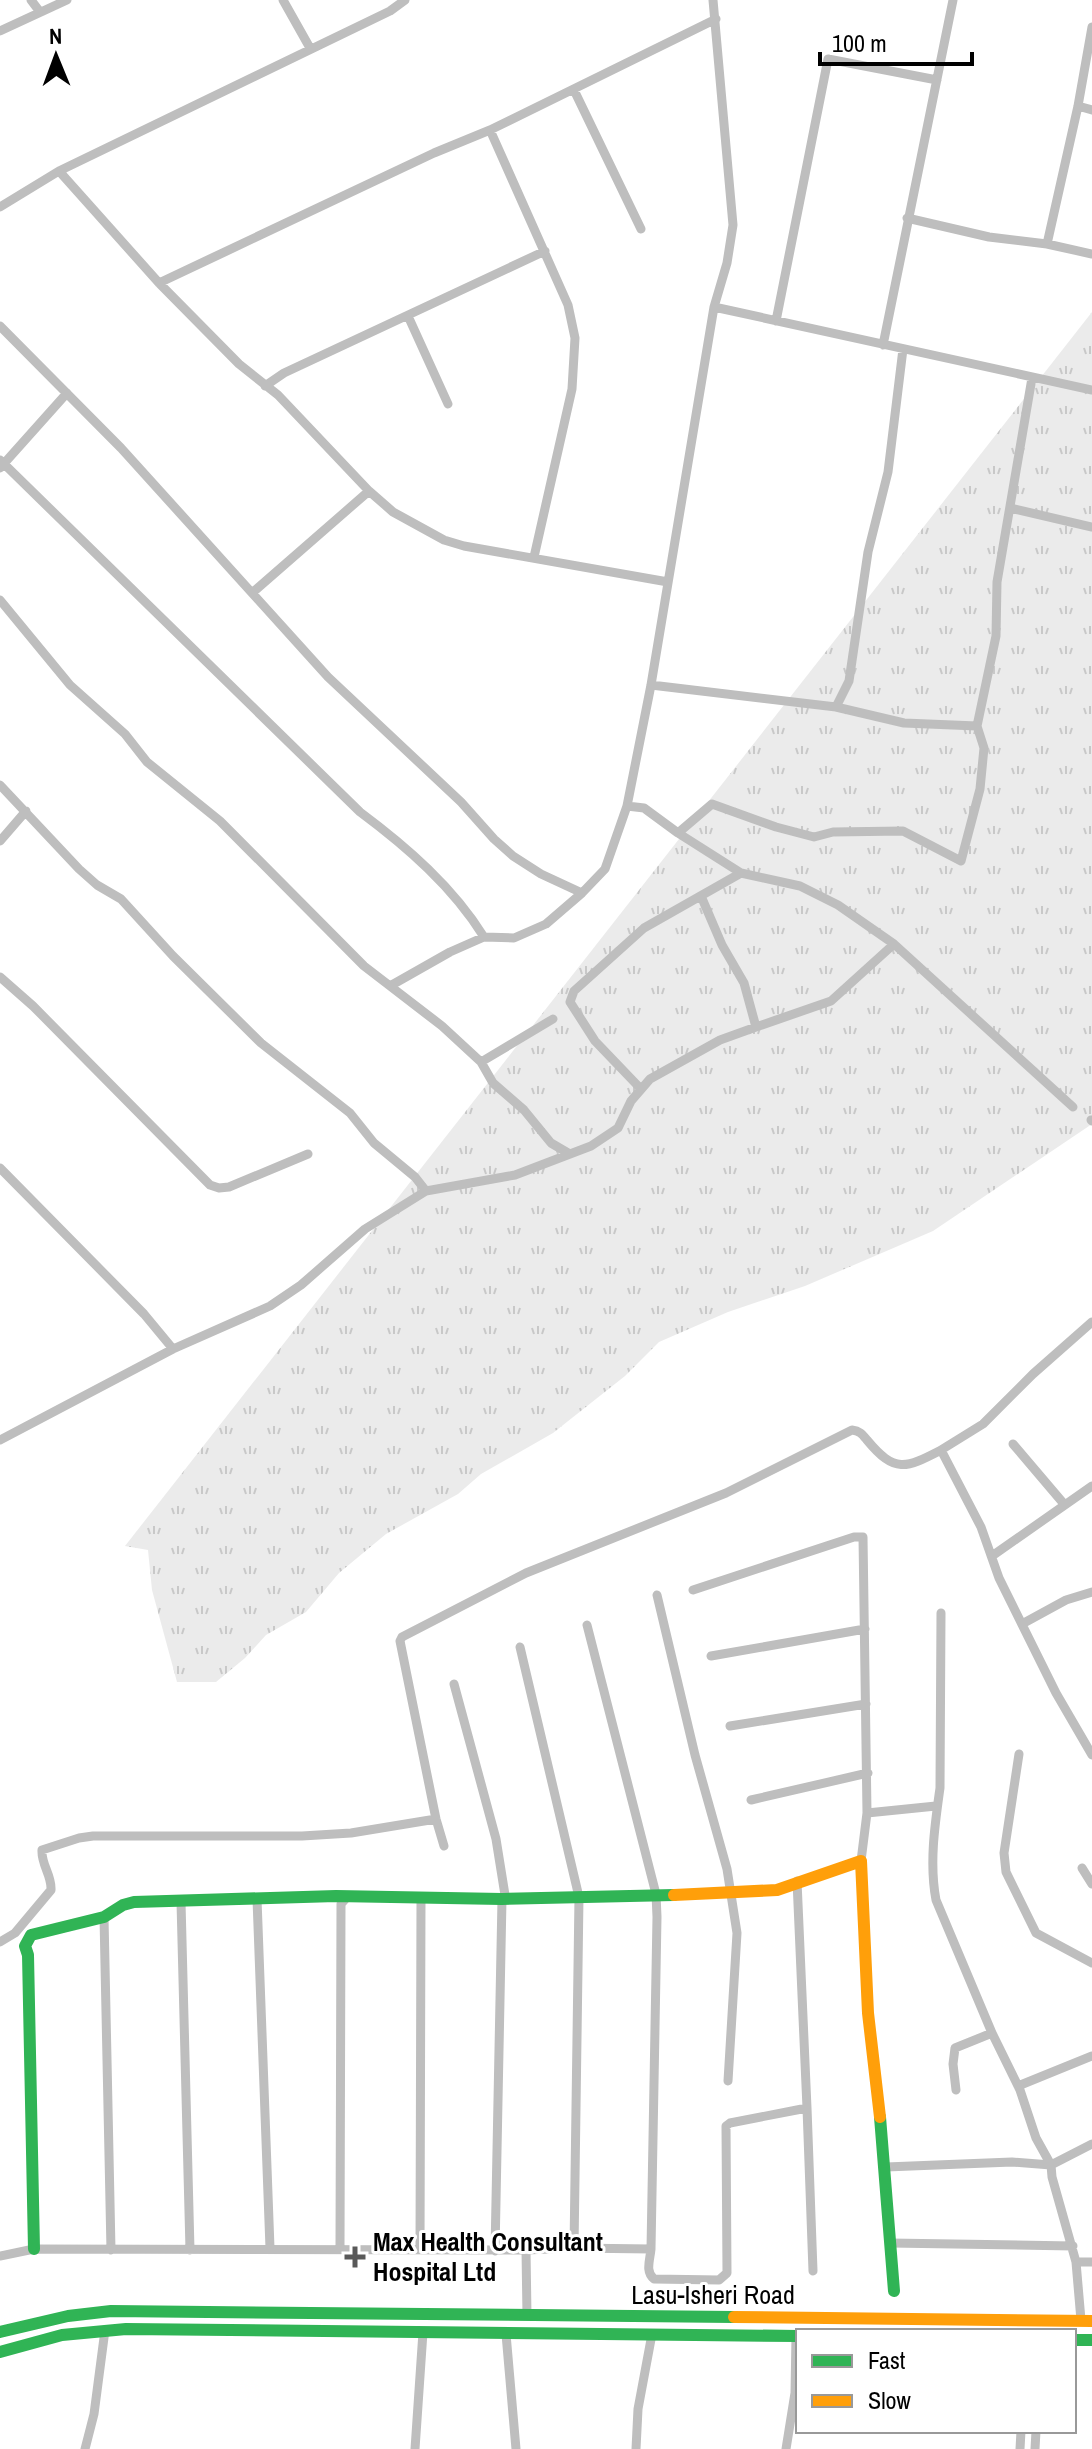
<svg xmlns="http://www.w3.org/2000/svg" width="1092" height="2449" viewBox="0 0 1092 2449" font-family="'Archivo Narrow',sans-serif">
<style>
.grass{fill:url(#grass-tufts)}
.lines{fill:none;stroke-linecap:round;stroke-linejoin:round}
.street{stroke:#bebebe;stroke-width:9}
.fast{stroke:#30b455;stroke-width:12}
.slow{stroke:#ff9f0a;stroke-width:12}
.poi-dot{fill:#595959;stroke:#fff;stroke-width:3}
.labels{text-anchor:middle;stroke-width:6;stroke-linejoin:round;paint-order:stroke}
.poi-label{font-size:26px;font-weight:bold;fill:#000;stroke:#fff;text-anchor:start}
.street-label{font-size:26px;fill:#000;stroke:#fff}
</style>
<defs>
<pattern id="grass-tufts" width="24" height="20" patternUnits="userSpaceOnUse" patternTransform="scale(2)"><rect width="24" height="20" fill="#ebebeb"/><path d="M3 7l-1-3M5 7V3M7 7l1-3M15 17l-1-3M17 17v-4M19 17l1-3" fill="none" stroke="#c8c8c8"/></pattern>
</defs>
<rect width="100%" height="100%" fill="#fff"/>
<path class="grass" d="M 1092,312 L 1092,1124 L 933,1231 L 805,1286 L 728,1312 L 659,1342 L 625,1376 L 553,1433 L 481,1474 L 458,1494 L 386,1534 L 339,1573 L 306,1612 L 266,1635 L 245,1658 L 216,1682 L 177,1682 L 152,1590 L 148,1550 L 125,1546 Z"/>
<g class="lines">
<path class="street" d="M 31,0 L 40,12
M 283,0 L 310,48
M 0,31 L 67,0
M 574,90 L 641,229
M 1078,106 L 1092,110
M 490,130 L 568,305 L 575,338 L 572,389 L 534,557
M 59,171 L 159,283 L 239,364 L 278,395 L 369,491 L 393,512 L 444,540 L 464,546 L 668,582
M 0,207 L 59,171 L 390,11 L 405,0
M 907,218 L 989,237 L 1047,244 L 1092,254
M 1047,244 L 1078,106 L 1092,27
M 159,283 L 434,153 L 490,130 L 716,19
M 714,307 L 1092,390
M 408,316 L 448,404
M 776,321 L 828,59 L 937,80
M 0,326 L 121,448 L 328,677 L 461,802 L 494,839 L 513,856 L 541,874 L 582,893 L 605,869 L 627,806 L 644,808 L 678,833 L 741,873 L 800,886 L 838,905 L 894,944 L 1073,1107
M 883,345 L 953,0
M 265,386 L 284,373 L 545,251
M 0,460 L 360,812 C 407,847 453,887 484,937
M 0,468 L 67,393
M 1010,508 L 1092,527
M 252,593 L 369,491
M 0,600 L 70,685 L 125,734 L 147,762 L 220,821 L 364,966 L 390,986 L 450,952 L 484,937 L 514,938 L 546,924 L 582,893
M 651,685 L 836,707 L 904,723 L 977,726
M 836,707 L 849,681 L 868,552 L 888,472 L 903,349
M 0,785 L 79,869 L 97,885 L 121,899 L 173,956 L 261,1043 L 350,1113 L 374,1143 L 415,1177 L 426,1191 L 515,1175 L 591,1146 L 618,1128 L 631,1101 L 650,1079 L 720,1040 L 756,1027 L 744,983 L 722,945 L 701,896
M 627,806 L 651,685 L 714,307 L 727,263 L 733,225 L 713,0
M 678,833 L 712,804 L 776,827 L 814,837 L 833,832 L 903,831 L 961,861 L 980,789 L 984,748 L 977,726 L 996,636 L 997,582 L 1032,378
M 0,841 L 26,811
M 0,977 L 33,1006 L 210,1185 L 219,1188 L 229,1187 L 308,1154
M 390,986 L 442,1026 L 481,1062 L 493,1083 L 524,1110 L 551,1143 L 568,1153
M 756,1027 L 831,1001 L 894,944
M 481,1062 L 553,1019
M 640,1088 L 595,1041 L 570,1002 L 574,991 L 644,928 L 741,873
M 1091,1120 L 1092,1121
M 0,1168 L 144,1314 L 173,1349
M 1092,1322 L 1033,1374 L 983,1424 L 941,1450 L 981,1527 L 999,1578 L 1056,1693 L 1092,1755
M 0,1440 L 173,1349 L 270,1306 L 301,1285 L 365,1229 L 426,1191
M 1013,1444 L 1064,1504
M 992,1556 L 1092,1486
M 693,1590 L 854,1537 L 863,1537 L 867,1813
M 657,1595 L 695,1755 L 727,1869 L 737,1933 L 728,2081
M 941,1613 L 940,1788 C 935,1824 929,1863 936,1900 L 992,2033 L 1020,2090 L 1036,2138 L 1051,2165
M 1022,1624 L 1066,1600 L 1092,1592
M 587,1625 L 656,1894 L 657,1917 L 651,2249
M 520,1647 L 579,1897 L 574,2248 L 526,2250
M 711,1656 L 865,1629
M 454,1684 L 496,1839 L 505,1895 L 511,1899
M 730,1726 L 866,1704
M 1019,1754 L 1004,1853 L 1006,1872 L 1036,1933 L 1092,1963
M 751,1800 L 868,1773
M 444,1846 L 436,1819 L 400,1641 L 402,1637 L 526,1573 L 726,1493 L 852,1430 C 860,1431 862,1434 867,1440 C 895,1474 906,1468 941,1450
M 861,1861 L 867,1813 L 936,1806
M 1082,1868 L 1092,1884
M 257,1899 L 270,2248
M 181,1902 L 190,2250
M 104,1917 L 111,2250
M 0,1942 L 15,1933 L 51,1890 C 52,1875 41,1865 42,1850 L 79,1838 L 93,1836 L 302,1836 L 351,1833 L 436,1819
M 1018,2086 L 1092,2056
M 956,2090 L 953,2064 L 955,2048 L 992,2033
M 807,2108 L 813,2271
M 1092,2144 L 1051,2165 L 1052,2177 L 1076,2262 L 1092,2262
M 886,2167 L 1012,2162 L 1051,2165
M 890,2243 L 1073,2246
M 574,2248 L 651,2249 C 650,2260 645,2272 654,2279 L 719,2280 L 727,2273 L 726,2126 L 730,2123 L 807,2108 L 797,1881
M 340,2249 L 341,1904 L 347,1897
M 420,2250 L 421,1898
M 495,2251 L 502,1899
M 0,2256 L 34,2249 L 526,2250 L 527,2315
M 1076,2262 L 1081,2320
M 506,2334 L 516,2449
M 85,2449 L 94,2414 L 105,2330
M 415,2449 L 423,2332
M 636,2449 L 638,2409 L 652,2334
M 786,2449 L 795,2393 L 796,2336
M 1020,2449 L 1021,2431
M 1035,2449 L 1036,2431"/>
<path class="fast" d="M 880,2117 L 894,2291
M 34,2249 L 28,1955 L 25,1946 L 31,1935 L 104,1917 L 123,1905 L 134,1902 L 336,1896 L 502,1899 L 674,1895
M 0,2332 L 68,2316 L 111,2311 L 734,2317
M 1074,2340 L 1092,2340
M 0,2352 L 62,2335 L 126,2329 L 798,2336"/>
<path class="slow" d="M 674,1895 L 777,1890 L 861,1861 L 868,2013 L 880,2117
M 734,2317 L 1092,2321"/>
</g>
<path class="poi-dot" d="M351 2245h8v8h8v8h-8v8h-8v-8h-8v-8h8z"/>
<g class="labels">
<g class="poi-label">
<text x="373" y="2251">Max Health Consultant<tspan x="373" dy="30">Hospital Ltd</tspan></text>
</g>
<g class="street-label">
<text x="713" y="2304">Lasu-Isheri Road</text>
</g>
</g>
<rect x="796" y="2329" width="280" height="104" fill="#ffffff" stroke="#999999" stroke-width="2"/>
<rect x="812" y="2355" width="40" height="12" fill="#30b455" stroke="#999999" stroke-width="2"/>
<text x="868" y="2369" font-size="24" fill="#000000">Fast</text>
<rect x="812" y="2395" width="40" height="12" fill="#ff9f0a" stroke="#999999" stroke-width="2"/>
<text x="868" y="2409" font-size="24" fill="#000000">Slow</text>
<g transform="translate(56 56) rotate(359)" stroke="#ffffff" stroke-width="6" paint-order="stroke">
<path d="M0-6L14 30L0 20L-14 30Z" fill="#000000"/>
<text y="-12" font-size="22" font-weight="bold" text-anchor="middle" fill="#000000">N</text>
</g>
<path d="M820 52v12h152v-12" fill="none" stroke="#000000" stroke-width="4"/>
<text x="832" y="52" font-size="24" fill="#000000" stroke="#ffffff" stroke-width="6" paint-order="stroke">100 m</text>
</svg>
